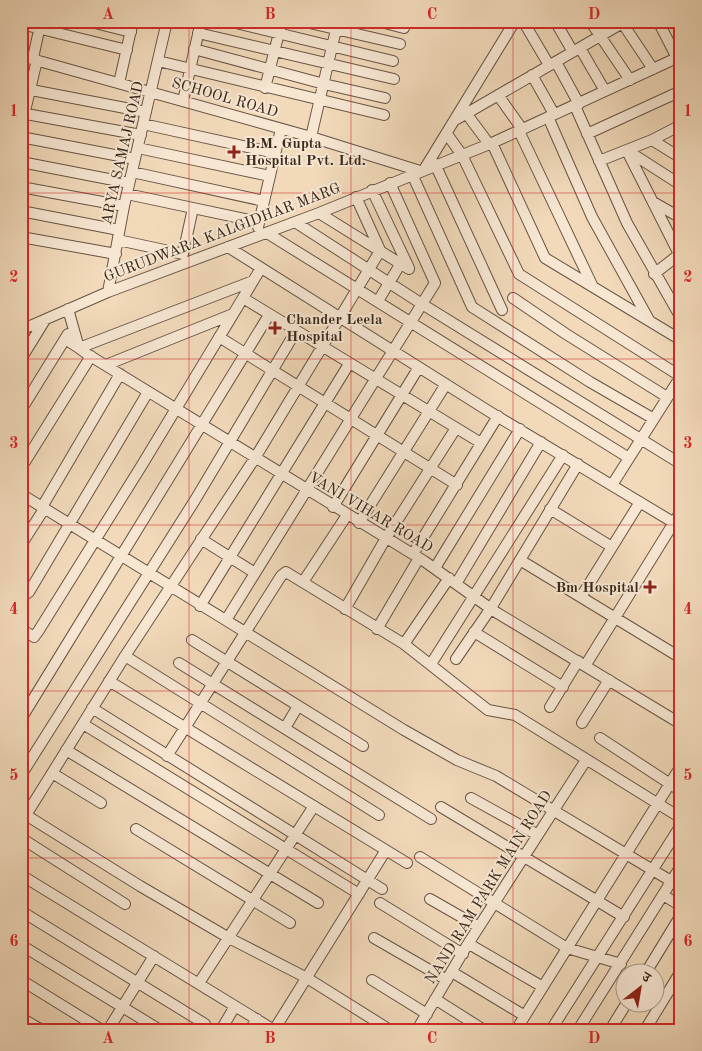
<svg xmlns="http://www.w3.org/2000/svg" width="702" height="1051" viewBox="0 0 702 1051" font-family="'Old Standard TT','Noto Serif Devanagari',serif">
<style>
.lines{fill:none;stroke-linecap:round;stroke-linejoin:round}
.minor-casing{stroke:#675443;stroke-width:12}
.minor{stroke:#f6e6d2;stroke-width:10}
.grid{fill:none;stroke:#d62828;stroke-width:1;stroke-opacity:0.55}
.poi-dot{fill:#8f2418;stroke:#f6e6d2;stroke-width:2}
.labels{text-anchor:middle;stroke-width:4;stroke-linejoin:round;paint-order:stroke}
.street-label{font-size:15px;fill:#39281b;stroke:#f6e6d2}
.poi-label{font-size:15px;font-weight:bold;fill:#39281b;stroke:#f6e6d2;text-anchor:start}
.neatline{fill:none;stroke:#d62828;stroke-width:2}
.grid-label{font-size:16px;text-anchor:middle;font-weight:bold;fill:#d62828}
</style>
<rect width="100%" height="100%" fill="#f1d9ba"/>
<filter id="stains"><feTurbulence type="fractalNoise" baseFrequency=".004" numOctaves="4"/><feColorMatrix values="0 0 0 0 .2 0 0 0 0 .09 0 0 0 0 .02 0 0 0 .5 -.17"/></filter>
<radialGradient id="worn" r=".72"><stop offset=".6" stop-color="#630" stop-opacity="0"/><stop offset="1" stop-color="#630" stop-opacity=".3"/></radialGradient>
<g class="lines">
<g class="minor-casing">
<path id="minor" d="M 87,21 L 131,32
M 228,21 L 393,61
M 301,21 L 400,44
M 377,21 L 404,28
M 523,21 L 549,65
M 555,21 L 573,52
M 590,21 L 630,80
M 621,21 L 653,69
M 658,21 L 677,58
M 21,24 L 127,50
M 198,33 L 394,79
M 580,48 L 605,91
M 194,49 L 324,84 L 385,98
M 21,56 L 311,137 L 420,171
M 33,58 L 41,21
M 158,61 L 384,115
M 556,62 L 579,104
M 532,75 L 554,114
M 119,83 L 133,21
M 21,88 L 146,112
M 265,88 L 282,21
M 498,95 L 522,129
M 183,101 L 201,21
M 575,106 L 627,223 L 681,318
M 21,113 L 141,135
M 466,113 L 489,144
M 548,117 L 592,217 L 649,320
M 457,119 L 626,21
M 143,124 L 275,153
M 21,128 L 37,60
M 519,131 L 593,287
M 447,134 L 462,155 L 519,274 L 680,376
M 587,134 L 681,91
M 21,137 L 135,159
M 311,137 L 338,21
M 652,140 L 681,158
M 492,143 L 545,258 L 681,340
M 138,148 L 270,176
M 627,151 L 679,254
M 628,151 L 681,185
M 599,161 L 652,140 L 681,125
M 21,162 L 129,183
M 435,164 L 502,310
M 425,168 L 515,21
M 132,172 L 264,201
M 412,174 L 472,307 L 590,382 L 654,419
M 21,187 L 124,206
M 372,190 L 409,268
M 127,194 L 259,222
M 356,197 L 380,250
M 653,202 L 681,218
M 21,211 L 119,230
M 319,213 L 409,269
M 295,222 L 422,304 L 681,464
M 258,227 L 281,129
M 267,233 L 629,458
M 21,237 L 116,254
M 118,240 L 183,254 L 193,208
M 228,247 L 490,412 L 681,527
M 654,274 L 681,253
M 108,292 L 124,206 L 167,21
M 243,298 L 481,443
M 513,298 L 566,334 L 667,397
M 378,301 L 401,263
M 68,309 L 79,348 L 87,354 L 424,561 L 494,611 L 681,724
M 21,330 L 108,292 L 319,213 L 492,143 L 681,56
M 219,337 L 457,485
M 65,339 L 79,348 L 253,281
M 21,359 L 45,320
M 106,365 L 233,314
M 21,410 L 68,334
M 21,468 L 91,356
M 612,485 L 681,376
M 21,494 L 404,730 L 457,760 L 496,776 L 671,881
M 42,507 L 120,374
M 333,507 L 419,367
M 550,509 L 612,547
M 359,523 L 446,384
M 201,539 L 255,573
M 21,545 L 44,509
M 413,554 L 498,416
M 520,560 L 681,658
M 435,568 L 520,429
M 303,582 L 347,515
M 456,584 L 541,442
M 21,592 L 26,594 L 29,592 L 148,392
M 581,597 L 640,502
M 200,606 L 349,364
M 345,609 L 386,538 L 456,428
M 226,620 L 435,283 L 390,183
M 21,629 L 34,637 L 39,630 L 142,465 L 261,268
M 377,629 L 419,558
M 474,632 L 563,687
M 192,640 L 363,746
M 404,644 L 449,578
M 125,656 L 379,815
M 456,659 L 491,608 L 578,464
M 179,663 L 431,819
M 431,664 L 563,455
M 585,666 L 681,511
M 109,681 L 407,863
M 550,707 L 578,661
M 92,708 L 382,889
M 21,719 L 269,315
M 582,723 L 609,680
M 83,724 L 359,894
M 285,728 L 298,706
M 600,738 L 681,791
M 66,750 L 318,903
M 167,756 L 281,576 L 286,572 L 404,644 L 488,710 L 515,715 L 681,818
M 23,772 L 195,500 L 296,331
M 52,773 L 101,803
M 471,798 L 538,835
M 441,807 L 624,917
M 21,812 L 140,886 L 229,938 L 307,978 L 390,1030
M 21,823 L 125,656 L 255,458 L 380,251
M 136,829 L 290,923
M 21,838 L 125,904
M 420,857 L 567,948 L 621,964
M 21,875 L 274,1030
M 663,895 L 681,906
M 430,899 L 479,927
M 380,903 L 463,954
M 21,911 L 205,1024
M 374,938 L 447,980
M 469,944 L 543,987
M 21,945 L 160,1030
M 452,972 L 525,1016
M 645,974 L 681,915
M 21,980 L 102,1030
M 372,980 L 427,1014
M 199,983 L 314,806
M 435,999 L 484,1030
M 21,1018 L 42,1030
M 108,1030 L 154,956
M 221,1030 L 235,1006
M 250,1030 L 257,1019
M 274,1030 L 386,850
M 417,1030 L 466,947 L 586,760
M 516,1030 L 681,766
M 551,1030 L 681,825
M 578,1030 L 681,866
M 610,1030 L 626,1004
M 645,1030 L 681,971"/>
</g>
<use href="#minor" class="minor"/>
</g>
<path class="grid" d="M 189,21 L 189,1030M 351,21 L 351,1030M 513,21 L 513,1030M 21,193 L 681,193M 21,359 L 681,359M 21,525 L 681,525M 21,691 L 681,691M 21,858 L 681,858"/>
<g class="poi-dot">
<path d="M231.5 144.5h5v5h5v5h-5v5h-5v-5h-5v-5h5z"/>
<path d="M272.5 320.5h5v5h5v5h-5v5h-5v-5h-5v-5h5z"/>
<path d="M647.5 579.5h5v5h5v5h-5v5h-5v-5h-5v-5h5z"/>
</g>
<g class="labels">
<g class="street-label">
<text transform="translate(225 97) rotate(16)" y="5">SCHOOL ROAD</text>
<text transform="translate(122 153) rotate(-77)" y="5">ARYA SAMAJ ROAD</text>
<text transform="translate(222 232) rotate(-21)" y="5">GURUDWARA KALGIDHAR MARG</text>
<text transform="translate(371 512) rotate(31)" y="5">VANI VIHAR ROAD</text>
<text transform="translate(488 887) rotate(-58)" y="5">NAND RAM PARK MAIN ROAD</text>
</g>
<g class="poi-label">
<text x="245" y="148">B.M. Gupta<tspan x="245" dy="17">Hospital Pvt. Ltd.</tspan></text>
<text x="286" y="324">Chander Leela<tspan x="286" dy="17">Hospital</tspan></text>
<text x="639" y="592" text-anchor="end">Bm Hospital</text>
</g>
</g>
<rect width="702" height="1051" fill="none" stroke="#f1d9ba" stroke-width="55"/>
<g transform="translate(640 988) rotate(31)"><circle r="24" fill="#f6e6d2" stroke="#aa9a89"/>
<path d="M0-4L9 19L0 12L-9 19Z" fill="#8f2418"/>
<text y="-8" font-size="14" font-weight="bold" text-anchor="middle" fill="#39281b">उ</text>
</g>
<rect x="28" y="28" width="646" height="996" class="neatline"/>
<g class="grid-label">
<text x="108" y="19">A</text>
<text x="270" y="19">B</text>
<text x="432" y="19">C</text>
<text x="594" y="19">D</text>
<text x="14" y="116">1</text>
<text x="688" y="116">1</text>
<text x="14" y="282">2</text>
<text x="688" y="282">2</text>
<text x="14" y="448">3</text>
<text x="688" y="448">3</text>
<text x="14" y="614">4</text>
<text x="688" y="614">4</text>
<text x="14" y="780">5</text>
<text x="688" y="780">5</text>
<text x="14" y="946">6</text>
<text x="688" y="946">6</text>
<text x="108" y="1043">A</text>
<text x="270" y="1043">B</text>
<text x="432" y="1043">C</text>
<text x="594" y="1043">D</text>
</g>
<rect width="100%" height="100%" filter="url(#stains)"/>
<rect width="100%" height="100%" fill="url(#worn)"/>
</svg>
